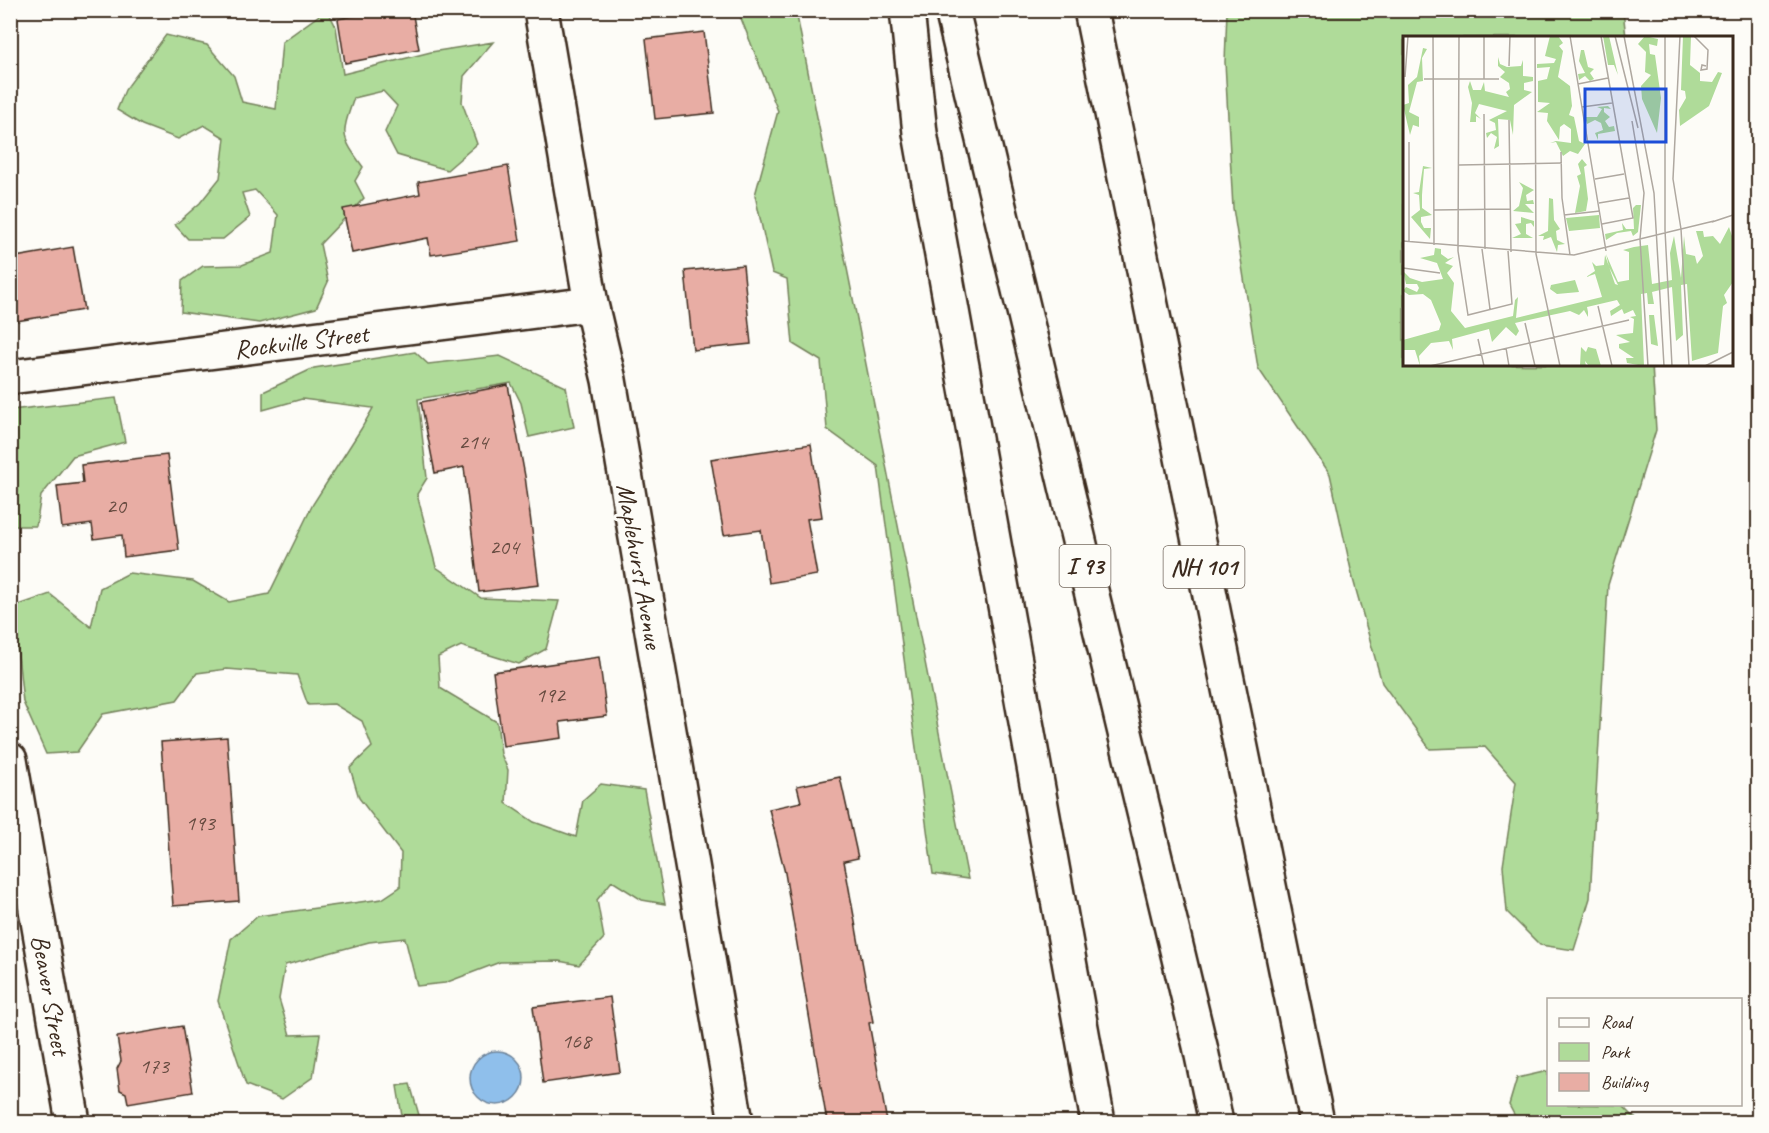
<svg xmlns="http://www.w3.org/2000/svg" width="1769" height="1133" viewBox="0 0 1769 1133" font-family="Caveat,sans-serif">
<style>
.green{fill:#afdb99;stroke:#75825c;stroke-width:1.5}
.water{fill:#8fbfeb;stroke:#6d8399;stroke-width:1.5}
.building{fill:#e8ada4;stroke:#3b2a1e;stroke-width:1.5}
.lines{fill:none;stroke-linecap:round;stroke-linejoin:round}
.minor-casing{stroke:#3b2a1e;stroke-width:38}
.highway-casing{stroke:#3b2a1e;stroke-width:38}
.minor{stroke:#fdfcf7;stroke-width:33}
.highway{stroke:#fdfcf7;stroke-width:33}
.labels{text-anchor:middle;stroke-width:6;stroke-linejoin:round;paint-order:stroke}
.number-label{font-size:22px;fill:#664b40}
.shield{fill:#fdfcf7;stroke:#75695f;stroke-width:1.5}
.shield-label{font-size:24px;font-weight:bold;fill:#3b2a1e}
.street-label{font-size:26px;fill:#3b2a1e;stroke:#fdfcf7}
.inset-road{fill:none;stroke:#afa8a0;stroke-width:1.5}
.view{fill:#1d4ed8;fill-opacity:0.15;stroke:#1d4ed8;stroke-width:3}
.inset-edge{fill:none;stroke:#3b2a1e;stroke-width:3}
</style>
<rect width="100%" height="100%" fill="#fdfcf7"/>
<filter id="ink" filterUnits="userSpaceOnUse"><feTurbulence type="fractalNoise" baseFrequency=".0167" numOctaves="2"/><feDisplacementMap in="SourceGraphic" scale="12" xChannelSelector="R" yChannelSelector="G"/><feConvolveMatrix kernelMatrix="1 2 1 2 8 2 1 2 1" color-interpolation-filters="sRGB"/></filter>
<g filter="url(#ink)">
<path class="green" d="M 325,11 L 328,11 L 336,27 L 343,74 L 431,52 L 493,42 L 464,76 L 462,102 L 477,144 L 447,170 L 397,155 L 385,132 L 397,106 L 383,91 L 354,98 C 341,135 340,135 363,167 L 355,181 L 364,198 L 320,244 L 328,282 L 316,308 L 259,323 L 181,312 L 182,281 L 203,266 L 242,265 L 273,253 L 278,215 L 255,190 L 242,193 L 250,217 L 223,239 L 188,239 L 175,225 L 200,203 L 220,178 L 225,138 L 204,125 L 178,139 L 142,125 L 117,110 L 125,90 L 166,35 L 207,45 L 234,76 L 242,102 L 276,109 L 282,42 Z
M 738,11 L 796,11 L 968,879 L 933,874 L 878,466 L 827,429 L 821,361 L 793,344 L 787,279 L 772,273 L 755,195 L 778,111 Z
M 1227,11 L 1623,11 L 1626,37 L 1404,38 L 1404,364 L 1652,365 L 1656,430 L 1608,585 L 1590,898 L 1574,950 L 1540,945 L 1507,912 L 1503,866 L 1516,782 L 1485,747 L 1430,749 L 1382,683 L 1353,579 L 1330,474 L 1258,368 L 1233,208 L 1225,62 Z
M 415,352 L 428,364 L 500,356 L 566,387 L 574,427 L 529,437 L 521,403 L 511,383 L 418,399 L 427,478 L 417,494 L 436,567 L 481,598 L 559,601 L 546,649 L 519,664 L 461,646 L 438,657 L 440,688 L 497,722 L 501,754 L 508,770 L 506,803 L 534,822 L 576,837 L 583,800 L 601,784 L 644,790 L 665,904 L 642,900 L 612,881 L 597,900 L 604,938 L 579,965 L 559,961 L 500,962 L 445,983 L 417,986 L 405,938 L 369,942 L 285,965 L 279,999 L 290,1035 L 320,1034 L 313,1077 L 282,1099 L 246,1085 L 218,1001 L 231,939 L 258,916 L 382,899 L 400,887 L 401,853 L 359,798 L 350,768 L 372,747 L 362,721 L 334,704 L 308,705 L 297,675 L 227,669 L 197,673 L 177,700 L 103,714 L 77,752 L 46,754 L 23,702 L 13,607 L 50,594 L 91,627 L 100,588 L 129,573 L 193,581 L 229,602 L 269,594 L 313,504 L 361,429 L 373,408 L 302,399 L 263,410 L 263,392 L 314,368 Z
M 116,398 L 125,442 L 73,456 L 41,496 L 36,526 L 11,526 L 11,410 Z
M 1548,1071 L 1548,1104 L 1622,1105 L 1639,1122 L 1518,1122 L 1509,1105 L 1517,1078 Z
M 410,1084 L 421,1122 L 403,1122 L 397,1086 Z"/>
<path class="water" d="M470 1078a27 27 0 1 1 54 0a27 27 0 1 1-54 0Z"/>
<path class="building" d="M 382,10 L 412,10 L 419,49 L 345,63 L 338,19 Z
M 704,32 L 714,113 L 655,119 L 646,39 Z
M 508,166 L 520,241 L 431,255 L 428,238 L 352,253 L 343,209 L 420,194 L 418,182 Z
M 73,247 L 84,310 L 10,322 L 10,258 Z
M 743,265 L 751,344 L 693,350 L 685,271 Z
M 508,385 L 525,476 L 539,585 L 479,592 L 464,467 L 435,473 L 421,402 Z
M 811,444 L 822,517 L 807,519 L 817,575 L 769,583 L 761,530 L 724,535 L 711,459 Z
M 167,455 L 179,550 L 124,557 L 122,535 L 94,539 L 92,524 L 62,528 L 57,486 L 83,483 L 81,465 Z
M 599,657 L 607,716 L 560,722 L 562,738 L 503,746 L 493,672 Z
M 227,737 L 239,901 L 173,906 L 161,742 Z
M 840,777 L 858,858 L 844,861 L 873,1022 L 869,1023 L 887,1122 L 827,1122 L 785,873 L 769,809 L 801,802 L 797,786 Z
M 610,997 L 620,1072 L 543,1083 L 533,1007 Z
M 182,1026 L 193,1092 L 128,1103 L 126,1093 L 120,1090 L 117,1069 L 121,1061 L 117,1037 Z"/>
<g class="lines">
<g class="minor-casing">
<path id="minor" d="M 541,10 L 591,304 L 609,380 L 736,1122
M 10,377 L 591,304
M 10,760 L 73,1122"/>
</g>
<g class="highway-casing">
<path id="highway" d="M 907,10 L 920,133 L 1098,1122
M 952,10 L 1200,1046 L 1216,1122
M 1091,10 L 1317,1122"/>
</g>
<use href="#minor" class="minor"/>
<use href="#highway" class="highway"/>
</g>
</g>
<g class="labels">
<g class="number-label">
<text x="473" y="449">214</text>
<text x="116" y="513">20</text>
<text x="504" y="554">204</text>
<text x="550" y="702">192</text>
<text x="200" y="830">193</text>
<text x="576" y="1048">168</text>
<text x="154" y="1073">173</text>
</g>
<g class="shield">
<rect x="1059.5" y="545" width="51" height="42" rx="4.5"/>
<rect x="1163.5" y="546" width="81" height="42" rx="4.5"/>
</g>
<g class="shield-label">
<text x="1085" y="574">I 93</text>
<text x="1204" y="575">NH 101</text>
</g>
<g class="street-label">
<text transform="translate(301 341) rotate(-7)" y="9">Rockville Street</text>
<text transform="translate(640 566) rotate(80)" y="9">Maplehurst Avenue</text>
<text transform="translate(51 995) rotate(80)" y="9">Beaver Street</text>
</g>
</g>
<g transform="translate(1403 36)">
<rect width="330" height="330" fill="#fdfcf7"/>
<path d="M 147,0 L 155,0 L 160,7 L 156,10 L 160,15 L 155,41 L 167,50 L 169,70 L 166,79 L 171,81 L 176,105 L 182,108 L 175,118 L 167,115 L 160,120 L 153,106 L 147,107 L 153,105 L 168,107 L 168,93 L 161,88 L 157,91 L 156,104 L 144,85 L 145,77 L 134,76 L 147,67 L 135,66 L 135,45 L 144,43 L 147,31 L 134,32 L 134,28 L 151,27 L 153,23 L 142,20 ZM 200,0 L 206,0 L 215,39 L 211,29 L 205,29 ZM 242,0 L 255,3 L 254,10 L 246,8 L 247,18 L 252,19 L 258,62 L 254,97 L 239,63 L 238,50 L 248,39 L 242,36 L 243,16 L 235,8 ZM 280,0 L 288,0 L 287,29 L 297,37 L 297,45 L 309,46 L 315,36 L 319,37 L 306,70 L 277,90 L 276,74 L 283,62 L 282,55 L 278,54 ZM 20,12 L 24,13 L 19,22 L 20,45 L 14,46 L 6,76 L 16,81 L 16,91 L 10,89 L 7,99 L 0,69 L 6,67 L 5,49 L 14,41 ZM 178,14 L 181,14 L 185,31 L 191,33 L 187,37 L 191,43 L 187,45 L 182,40 L 176,44 L 175,38 L 182,37 L 176,25 ZM 95,21 L 97,28 L 104,31 L 118,30 L 120,24 L 120,40 L 130,41 L 130,45 L 121,47 L 121,54 L 129,56 L 111,69 L 110,99 L 107,84 L 95,83 L 96,110 L 91,113 L 94,101 L 88,97 L 84,102 L 83,97 L 93,94 L 92,87 L 86,84 L 104,75 L 76,68 L 72,77 L 78,83 L 73,80 L 73,86 L 67,86 L 69,67 L 65,51 L 67,45 L 70,54 L 78,54 L 81,46 L 82,55 L 106,61 L 103,56 L 107,53 L 106,47 L 97,41 L 102,36 L 95,30 ZM 205,70 L 208,73 L 201,72 L 201,76 L 207,81 L 202,85 L 206,91 L 211,90 L 212,95 L 195,98 L 195,104 L 192,97 L 200,94 L 198,87 L 192,84 L 184,88 L 182,81 L 194,81 L 199,73 L 194,71 ZM 179,123 L 184,129 L 181,131 L 185,163 L 183,175 L 172,177 L 177,150 L 174,140 L 178,138 L 175,128 ZM 20,130 L 29,132 L 21,133 L 19,159 L 19,172 L 29,179 L 18,181 L 18,186 L 21,192 L 28,192 L 27,203 L 8,181 L 17,174 L 16,159 L 10,157 L 16,156 ZM 116,146 L 131,154 L 123,159 L 124,165 L 130,164 L 131,168 L 122,168 L 131,177 L 110,175 L 116,170 L 120,152 ZM 146,162 L 150,163 L 151,184 L 157,193 L 153,195 L 154,204 L 162,208 L 155,209 L 154,216 L 148,201 L 140,204 L 141,200 L 135,200 L 145,195 ZM 233,169 L 238,169 L 235,196 L 230,200 L 228,195 L 214,197 L 203,204 L 202,198 L 220,194 L 219,187 L 223,193 L 231,193 L 230,172 ZM 196,179 L 197,192 L 166,195 L 163,182 ZM 118,181 L 131,185 L 131,191 L 128,187 L 123,188 L 123,198 L 130,202 L 109,202 L 118,198 L 112,188 L 118,187 ZM 326,191 L 330,203 L 330,246 L 321,259 L 324,267 L 320,270 L 315,317 L 289,325 L 284,248 L 278,249 L 280,299 L 273,305 L 269,251 L 249,256 L 251,268 L 245,268 L 244,257 L 238,258 L 241,330 L 224,327 L 223,322 L 231,322 L 216,312 L 216,308 L 227,306 L 213,299 L 230,297 L 231,283 L 227,281 L 233,280 L 230,274 L 221,278 L 219,273 L 208,280 L 207,275 L 217,269 L 214,264 L 184,271 L 185,276 L 192,275 L 185,276 L 185,281 L 181,274 L 176,279 L 167,275 L 112,287 L 116,295 L 113,300 L 103,291 L 89,306 L 86,293 L 49,303 L 50,314 L 46,305 L 28,307 L 16,320 L 17,330 L 12,314 L 0,314 L 0,304 L 36,294 L 38,288 L 28,264 L 20,258 L 6,259 L 0,255 L 3,251 L 14,256 L 16,252 L 14,248 L 3,248 L 0,235 L 7,242 L 19,246 L 40,243 L 34,227 L 17,222 L 31,219 L 32,212 L 38,213 L 38,218 L 45,223 L 51,221 L 42,227 L 50,230 L 44,237 L 51,247 L 48,275 L 62,292 L 110,280 L 112,264 L 115,261 L 113,282 L 199,261 L 192,238 L 183,241 L 192,235 L 189,226 L 193,230 L 201,229 L 202,219 L 212,248 L 215,249 L 206,231 L 203,218 L 215,246 L 226,244 L 226,216 L 220,214 L 231,211 L 245,209 L 249,248 L 269,244 L 267,217 L 271,200 L 278,242 L 281,200 L 283,218 L 292,220 L 294,228 L 300,220 L 293,195 L 300,195 L 301,201 L 310,200 L 317,208 ZM 172,244 L 176,256 L 154,258 L 147,253 L 148,249 ZM 246,279 L 251,279 L 255,310 L 248,308 ZM 178,311 L 183,316 L 185,311 L 193,313 L 198,330 L 186,330 L 182,325 L 183,330 L 177,330 Z" fill="#afdb99"/>
<path class="inset-road" d="M 30,0 L 31,209M 56,0 L 55,215 L 65,279 L 109,268 L 105,215M 81,0 L 81,43M 132,0 L 133,218 L 157,330M 167,0 L 203,215M 198,0 L 230,182 L 199,188M 212,0 L 235,92M 221,0 L 251,157 L 261,330M 262,0 L 262,194 L 269,330M 277,0 L 270,143 L 278,193M 291,0 L 305,14 L 304,33 L 298,34 L 299,29 L 303,30M 106,30 L 107,0M 2,41 L 5,0M 21,43 L 96,43M 175,48 L 205,42M 179,71 L 209,67M 81,78 L 82,213M 106,84 L 108,216M 229,85 L 241,157 L 237,203M 6,106 L 6,206M 158,116 L 159,162 L 167,219M 56,129 L 159,127M 192,143 L 221,138M 196,167 L 226,162M 31,174 L 108,173M 161,179 L 197,175M 309,186 L 330,179M 278,193 L 286,330M 237,203 L 245,330M 0,205 L 171,219 L 311,185M 79,213 L 87,273M 0,232 L 37,237M 195,270 L 209,330M 122,287 L 132,330M 75,303 L 81,330M 103,312 L 106,330M 27,330 L 226,284M 302,330 L 330,316"/>
<path class="view" d="M 182,53 L 263,53 L 263,106 L 182,106 Z"/>
<rect width="330" height="330" class="inset-edge"/>
</g>
<rect width="1769" height="1133" fill="none" stroke="#fdfcf7" stroke-width="36"/>
<rect x="18" y="18" width="1733" height="1097" fill="none" stroke="#3b2a1e" stroke-width="2" filter="url(#ink)"/>
<rect x="1547" y="998" width="195" height="108" fill="#fdfcf7" stroke="#afa8a0" stroke-width="1.5"/>
<rect x="1559" y="1018" width="30" height="9" fill="#fdfcf7" stroke="#afa8a0" stroke-width="1.5"/>
<text x="1601" y="1028" font-size="18" fill="#3b2a1e">Road</text>
<rect x="1559" y="1043" width="30" height="18" fill="#afdb99" stroke="#afa8a0" stroke-width="1.5"/>
<text x="1601" y="1058" font-size="18" fill="#3b2a1e">Park</text>
<rect x="1559" y="1073" width="30" height="18" fill="#e8ada4" stroke="#afa8a0" stroke-width="1.5"/>
<text x="1601" y="1088" font-size="18" fill="#3b2a1e">Building</text>
</svg>
